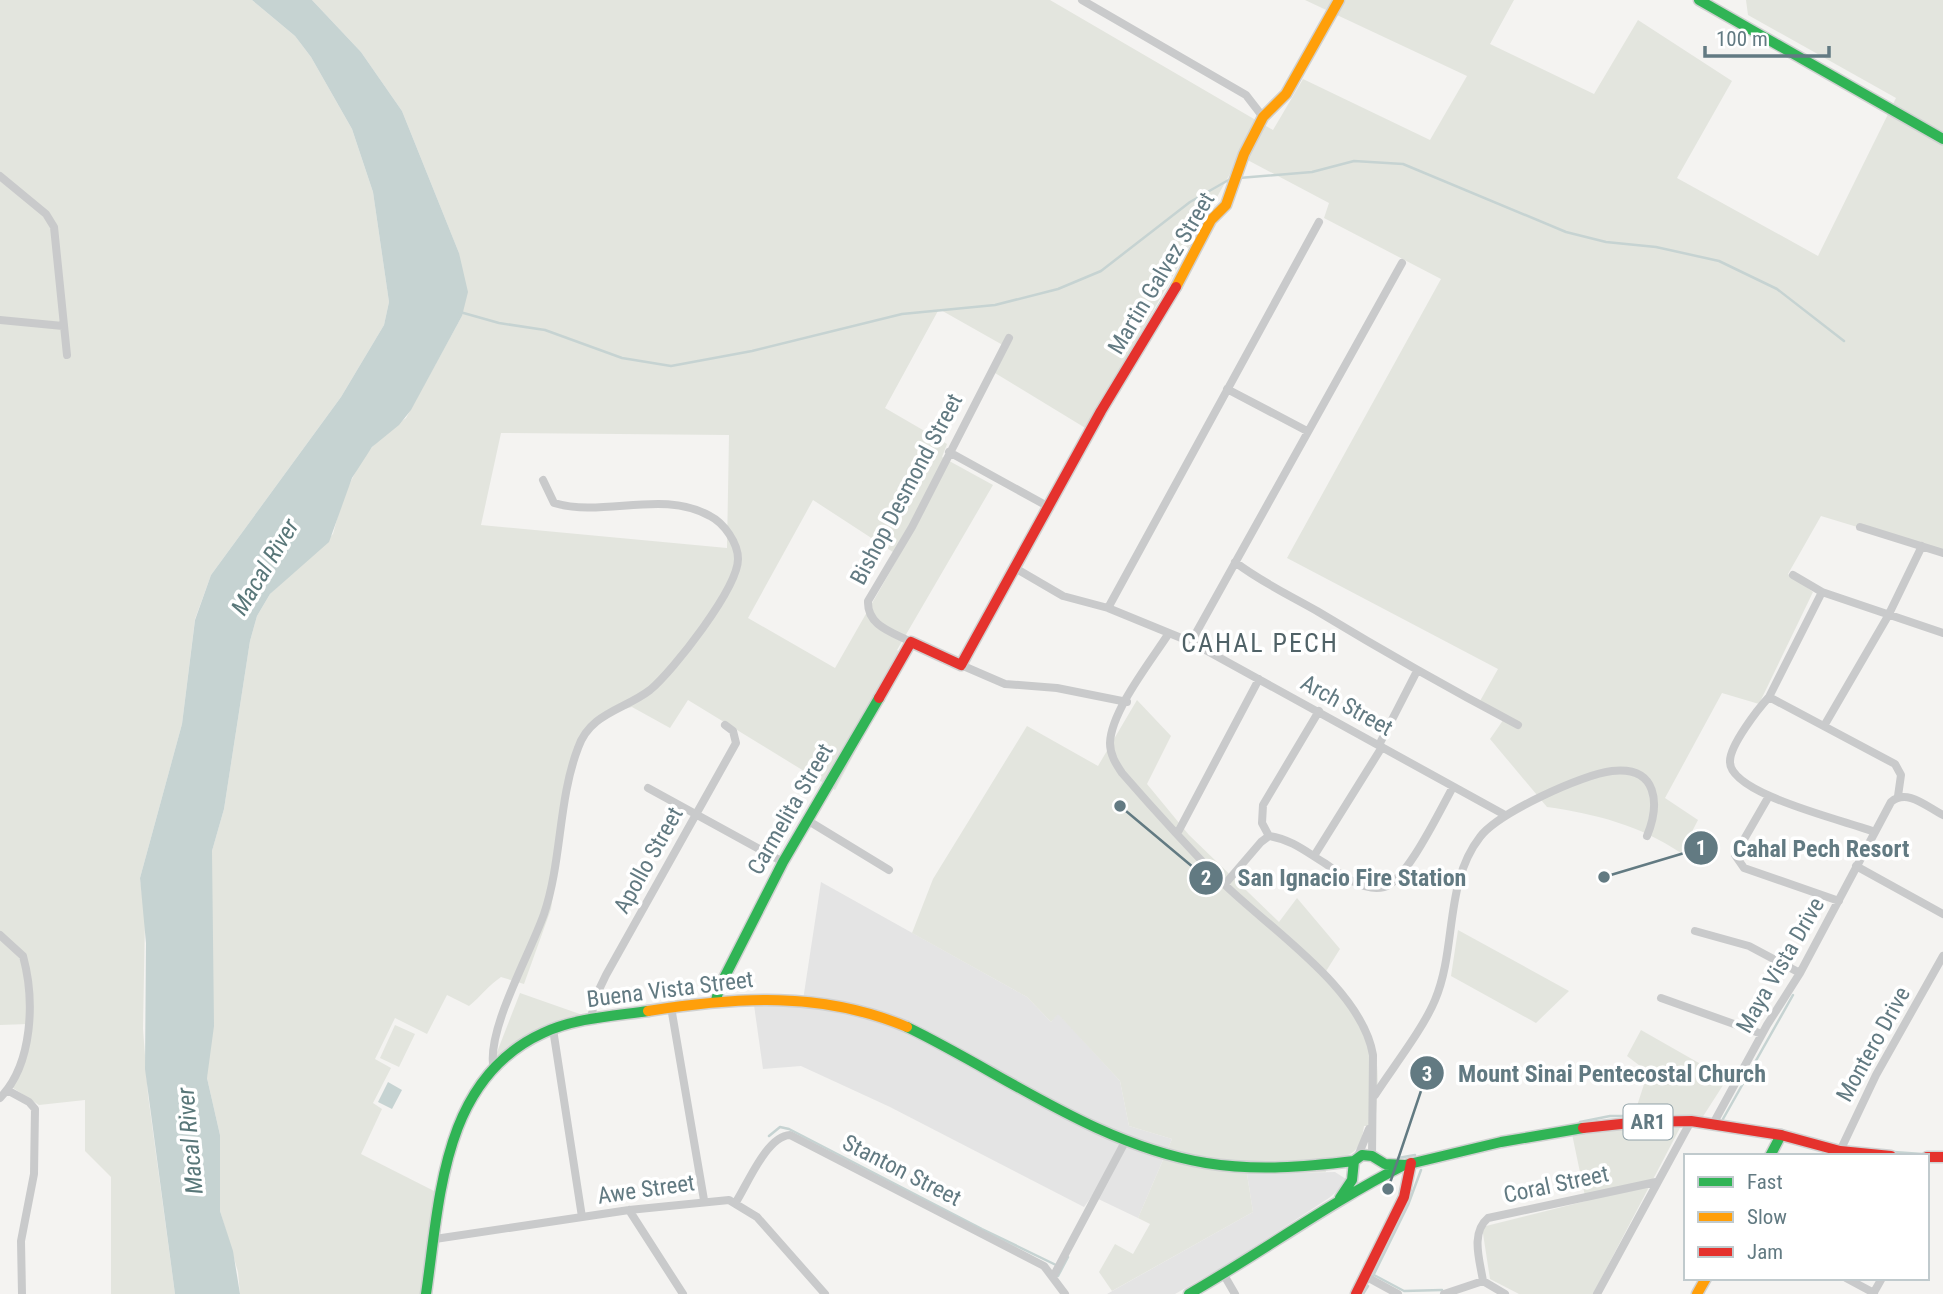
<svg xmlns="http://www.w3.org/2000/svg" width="1943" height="1294" viewBox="0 0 1943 1294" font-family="'Roboto Condensed',sans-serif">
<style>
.built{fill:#e4e4e4}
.green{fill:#e3e5de;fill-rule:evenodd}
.water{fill:#c6d3d2}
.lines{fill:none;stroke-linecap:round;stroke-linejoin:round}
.stream{stroke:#c6d3d2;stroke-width:2.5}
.fast-casing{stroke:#d0d1d1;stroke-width:13}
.slow-casing{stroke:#d0d1d1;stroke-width:13}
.jam-casing{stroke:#d0d1d1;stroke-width:13}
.street{stroke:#c9cacb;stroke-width:8}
.fast{stroke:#30b455;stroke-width:10}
.slow{stroke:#ff9f0a;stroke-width:10}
.jam{stroke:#e5322d;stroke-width:10}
.labels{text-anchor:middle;stroke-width:7;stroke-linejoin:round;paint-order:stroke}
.shield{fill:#fff;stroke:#91a2a8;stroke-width:2}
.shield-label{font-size:21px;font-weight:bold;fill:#627a82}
.street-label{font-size:23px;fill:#627a82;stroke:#fff}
.water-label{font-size:24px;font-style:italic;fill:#597779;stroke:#fff}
.quarter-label{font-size:26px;letter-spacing:2px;fill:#506267;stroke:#fff}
.leader{fill:none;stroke:#627a82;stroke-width:2.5}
.callout-dot{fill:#627a82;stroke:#fff;stroke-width:2.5}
.mark-label{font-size:21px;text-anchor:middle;font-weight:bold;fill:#fff}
.callout-label{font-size:24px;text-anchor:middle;font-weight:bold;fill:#627a82;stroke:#fff;stroke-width:7;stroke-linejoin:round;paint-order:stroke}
</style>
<rect width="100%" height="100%" fill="#f4f3f1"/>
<path class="built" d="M 821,882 L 1027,997 L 1051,1022 L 1058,1013 L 1120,1081 L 1129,1126 L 1172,1139 L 1138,1218 L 1092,1196 L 1084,1207 L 890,1107 L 801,1066 L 763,1069 L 753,998 L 803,1000 Z
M 1335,1172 L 1346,1179 L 1341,1188 L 1329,1198 L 1231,1262 L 1175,1294 L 1107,1294 L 1253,1212 L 1247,1174 Z"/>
<path class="green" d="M 0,0 L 252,0 L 295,36 L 311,57 L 352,129 L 373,192 L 389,302 L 384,325 L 341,397 L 211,575 L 195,619 L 182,724 L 140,878 L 145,919 L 143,1029 L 148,1095 L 175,1294 L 111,1294 L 111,1177 L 85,1151 L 85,1100 L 39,1105 L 13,1088 L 25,1059 L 28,1024 L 0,1025 Z
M 312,0 L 1050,0 L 1273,130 L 1303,79 L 1430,140 L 1467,76 L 1305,0 L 1514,0 L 1490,44 L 1594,94 L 1638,20 L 1732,81 L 1677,178 L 1818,256 L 1896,98 L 1748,15 L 1746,0 L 1943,0 L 1943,553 L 1821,516 L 1788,574 L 1813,592 L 1759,704 L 1722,693 L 1665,798 L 1698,820 L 1681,853 C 1639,825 1596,814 1547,807 L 1490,739 L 1506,716 L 1480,701 L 1498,669 L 1287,558 L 1441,279 L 1324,218 L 1329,203 L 1240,156 L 1087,429 L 995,373 L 1008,348 L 939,309 L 885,408 L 947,444 L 942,457 L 993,485 L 897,650 L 906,656 L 835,790 L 688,700 L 670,728 L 632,707 L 600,716 L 588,725 L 569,786 L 551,909 L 524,984 L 501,977 C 489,985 481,996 469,1006 L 447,995 L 427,1034 L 395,1018 L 375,1059 L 391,1068 L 373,1103 L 382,1109 L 361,1154 L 438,1193 L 421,1294 L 240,1294 L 238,1272 L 220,1211 L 220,1135 L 207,1078 L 212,851 L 224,809 L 250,641 L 257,616 L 270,594 L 333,534 L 343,497 L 362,459 L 381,437 L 406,418 L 462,316 L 459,253 L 402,111 L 361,52 ZM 501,433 L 729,435 L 727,548 L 481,525 ZM 813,500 L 899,556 L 835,668 L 748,618 Z
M 1137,700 L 1171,736 L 1147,784 L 1189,835 L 1279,922 L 1297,898 L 1340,949 L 1323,976 C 1379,1032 1382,1048 1375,1126 L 1364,1126 C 1360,1155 1350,1157 1324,1160 L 1326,1172 L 1247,1174 L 1253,1212 L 1112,1291 L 1099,1272 L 1115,1244 L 1133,1254 L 1150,1224 L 1138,1218 L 1172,1139 L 1129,1126 L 1120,1081 L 1058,1014 L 1051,1022 L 1027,997 L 912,933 L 933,879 L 1027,726 L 1098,766 Z
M 1458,930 L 1569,991 L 1536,1023 L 1451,976 Z
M 520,993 L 594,1019 L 546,1031 L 492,1065 Z
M 395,1025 L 415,1034 L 399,1067 L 380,1058 Z
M 1641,1030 L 1727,1079 L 1702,1118 L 1634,1115 L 1648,1072 L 1627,1056 Z
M 1682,1124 L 1593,1294 L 1519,1294 L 1490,1279 L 1482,1227 L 1586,1201 L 1572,1134 Z"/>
<path class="water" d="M 252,0 L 312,0 L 361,52 L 402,111 L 459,253 L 468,292 L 462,316 L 411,410 L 399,425 L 372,447 L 352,478 L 329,542 L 270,594 L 257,616 L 250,641 L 224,809 L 212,851 L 214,1026 L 207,1078 L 220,1135 L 220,1211 L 233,1251 L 240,1294 L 175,1294 L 145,1069 L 146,943 L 140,878 L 182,724 L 195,620 L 211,575 L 341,397 L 384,325 L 389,302 L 373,192 L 352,129 L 311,57 L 295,36 Z
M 388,1082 L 402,1090 L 392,1109 L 378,1102 Z"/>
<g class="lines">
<path class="stream" d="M 1239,178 L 1312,172 L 1354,161 L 1403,164 L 1566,232 L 1606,242 L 1656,247 L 1719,261 L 1777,289 L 1844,341
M 460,312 L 499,323 L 545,330 L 622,358 L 671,366 L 752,351 L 902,314 L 995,305 L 1058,289 L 1101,271 L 1190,202 L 1232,178
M 1047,1108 L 1060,1114
M 1723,1119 L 1793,995
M 1580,1122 L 1610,1116 L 1632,1116
M 769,1136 L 780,1127 L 789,1129 L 982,1229 L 1056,1265
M 1894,1152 L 1922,1154
M 1398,1158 L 1415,1155
M 1374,1275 L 1404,1291 L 1442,1290
M 1058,1276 L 1068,1257
M 1373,1276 L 1408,1205 L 1421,1170
M 1363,1294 L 1368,1286"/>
<g class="fast-casing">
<path id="fast" d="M 1699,0 L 1943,139
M 716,1000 L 720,986 L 783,862 L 879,698
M 907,1027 C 1004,1074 1097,1145 1206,1163 C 1256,1171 1304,1167 1354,1161
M 1770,1156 L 1781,1135
M 1340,1198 L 1352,1180 L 1354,1161 L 1362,1155 L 1372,1156 L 1385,1164 L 1405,1165 L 1501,1142 L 1583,1128
M 426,1294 C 440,1198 442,1079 543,1033 C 575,1018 613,1016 648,1011
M 1189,1294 C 1262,1252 1329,1203 1404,1165"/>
</g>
<g class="slow-casing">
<path id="slow" d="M 1176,287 L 1211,220 L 1226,205 L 1244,154 L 1263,117 L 1286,94 L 1339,0
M 648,1011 C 737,997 822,991 907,1027
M 1697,1294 L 1706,1278"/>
</g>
<g class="jam-casing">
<path id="jam" d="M 879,698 L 911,642 L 961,665 L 1101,411 L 1176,287
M 1583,1128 L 1640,1122 L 1691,1121 L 1781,1135 L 1840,1151 L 1891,1156
M 1927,1157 L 1943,1157
M 1356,1294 L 1404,1197 L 1411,1163"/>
</g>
<path class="street" d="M 1082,0 L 1246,95 L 1263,117
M 0,176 L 46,214 L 54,227 L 67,355
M 0,320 L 63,326
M 1227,389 L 1307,431
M 949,452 L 1049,507
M 1860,527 L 1943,553
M 1235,562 C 1261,582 1289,595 1317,611 C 1383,651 1450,689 1518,725
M 1015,568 L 1063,596 L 1108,608 L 1191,642 L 1505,815
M 1793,575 L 1822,592 L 1943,633
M 1822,592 L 1769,697 L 1895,764 L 1901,775 L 1898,796
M 1108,608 L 1319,222
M 1169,633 C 1151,661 1111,711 1110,743 C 1110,755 1116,764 1122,773 C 1155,811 1189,848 1224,884 C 1270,929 1362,989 1373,1055 L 1372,1156
M 911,642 C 892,632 867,626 868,601 L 912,527 L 1009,338
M 1191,642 L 1402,263
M 961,665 L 1005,684 L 1057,688 L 1127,702
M 1769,697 C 1758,709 1730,745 1730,761 C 1728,794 1847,821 1875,832
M 1824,726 L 1888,616 L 1922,546
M 1379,745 L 1417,671
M 648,788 L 783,862
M 1769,796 L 1735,855 L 1744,868 L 1839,901
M 807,820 L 889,870
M 1177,834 L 1259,679
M 1269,836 L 1262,823 L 1263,805 L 1319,711
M 1314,856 L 1382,747
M 1856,866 L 1943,914
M 1225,884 L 1261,842 L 1269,836 C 1293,840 1306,852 1326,864 C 1341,875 1364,892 1384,887 C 1406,882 1441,808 1453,787
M 1695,931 L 1749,946 L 1800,973
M 0,935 L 23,956 C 35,1000 33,1064 0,1098
M 1661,998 L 1762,1034
M 671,1007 L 704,1200
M 591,1019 L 595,998 L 606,975 L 736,743 L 733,731 L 725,725
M 553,1029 L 582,1217
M 493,1064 C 489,1025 530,954 544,914 C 562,861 558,800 578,748 C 590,713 624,710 650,690 C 673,671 738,588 738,559 C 738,543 724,523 710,516 C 662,489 604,518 554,503 L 543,480
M 7,1090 L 29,1102 L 35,1109 L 34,1174 L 21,1241 L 22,1294
M 1375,1095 C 1393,1067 1423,1029 1435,1000 C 1457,948 1444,883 1480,837 C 1498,813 1583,774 1612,771 C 1658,766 1660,804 1647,836
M 1713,1124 L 1767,1025 L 1800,973 L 1891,802 C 1907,788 1927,807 1943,815
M 1840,1151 L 1876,1075 L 1943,956
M 1358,1156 L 1369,1129
M 736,1202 C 748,1183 767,1136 790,1135 L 1044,1266 L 1065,1294
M 629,1210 L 683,1294
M 435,1239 L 629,1210 L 729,1200 L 757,1217 L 825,1294
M 1054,1275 L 1126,1140
M 1224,1275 L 1235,1294
M 1365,1276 L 1398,1294
M 1846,1278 L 1874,1293
M 1483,1281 C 1480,1261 1470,1233 1488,1218 L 1656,1182
M 1444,1294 L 1483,1281 L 1505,1294
M 1597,1294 L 1691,1121
M 1873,1294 L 1882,1278"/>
<use href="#fast" class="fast"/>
<use href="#slow" class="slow"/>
<use href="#jam" class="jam"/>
</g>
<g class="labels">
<rect class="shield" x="1623.5" y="1104.5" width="49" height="35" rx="5"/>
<g class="shield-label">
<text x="1648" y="1129">AR1</text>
</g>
<g class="street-label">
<text transform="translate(1161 273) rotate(-59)" y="8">Martin Galvez Street</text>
<text transform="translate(906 489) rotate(-62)" y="8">Bishop Desmond Street</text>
<text transform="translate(1347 705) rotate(29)" y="8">Arch Street</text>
<text transform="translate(790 809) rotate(-60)" y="8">Carmelita Street</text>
<text transform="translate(648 860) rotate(-61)" y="8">Apollo Street</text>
<text transform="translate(1780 965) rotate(-60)" y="8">Maya Vista Drive</text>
<text transform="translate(670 989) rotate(-7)" y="8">Buena Vista Street</text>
<text transform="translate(1873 1044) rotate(-61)" y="8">Montero Drive</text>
<text transform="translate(902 1170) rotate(27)" y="8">Stanton Street</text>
<text transform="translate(1556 1184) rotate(-12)" y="8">Coral Street</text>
<text transform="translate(646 1189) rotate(-8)" y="8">Awe Street</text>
</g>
<g class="water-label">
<text transform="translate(265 567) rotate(-59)" y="8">Macal River</text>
<text transform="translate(190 1141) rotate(-95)" y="8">Macal River</text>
</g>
<g class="quarter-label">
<text x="1260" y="652">CAHAL PECH</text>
</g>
</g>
<path class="leader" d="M1604 877L1701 848M1120 806L1206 878M1388 1189L1427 1073"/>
<g class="callout-dot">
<circle cx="1604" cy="877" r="7"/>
<circle cx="1120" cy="806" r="7"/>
<circle cx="1388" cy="1189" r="7"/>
<circle cx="1701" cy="848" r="18"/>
<circle cx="1206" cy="878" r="18"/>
<circle cx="1427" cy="1073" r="18"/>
</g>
<g class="mark-label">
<text x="1701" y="855">1</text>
<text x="1206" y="885">2</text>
<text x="1427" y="1081">3</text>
</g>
<g class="callout-label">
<text x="1821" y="857">Cahal Pech Resort</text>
<text x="1352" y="886">San Ignacio Fire Station</text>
<text x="1612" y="1082">Mount Sinai Pentecostal Church</text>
</g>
<rect x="1684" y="1154" width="245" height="126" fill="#ffffff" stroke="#c0cacd" stroke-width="2"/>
<rect x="1698" y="1177" width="35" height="10" fill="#30b455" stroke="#c0cacd" stroke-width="2"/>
<text x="1747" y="1189" font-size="21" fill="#627a82">Fast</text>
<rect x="1698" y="1212" width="35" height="10" fill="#ff9f0a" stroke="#c0cacd" stroke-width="2"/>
<text x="1747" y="1224" font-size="21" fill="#627a82">Slow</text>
<rect x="1698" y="1247" width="35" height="10" fill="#e5322d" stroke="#c0cacd" stroke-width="2"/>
<text x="1747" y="1259" font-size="21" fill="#627a82">Jam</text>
<path d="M1705 46v10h124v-10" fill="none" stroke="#627a82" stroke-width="3.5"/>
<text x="1716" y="46" font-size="21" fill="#627a82" stroke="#ffffff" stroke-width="5" paint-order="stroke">100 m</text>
</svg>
